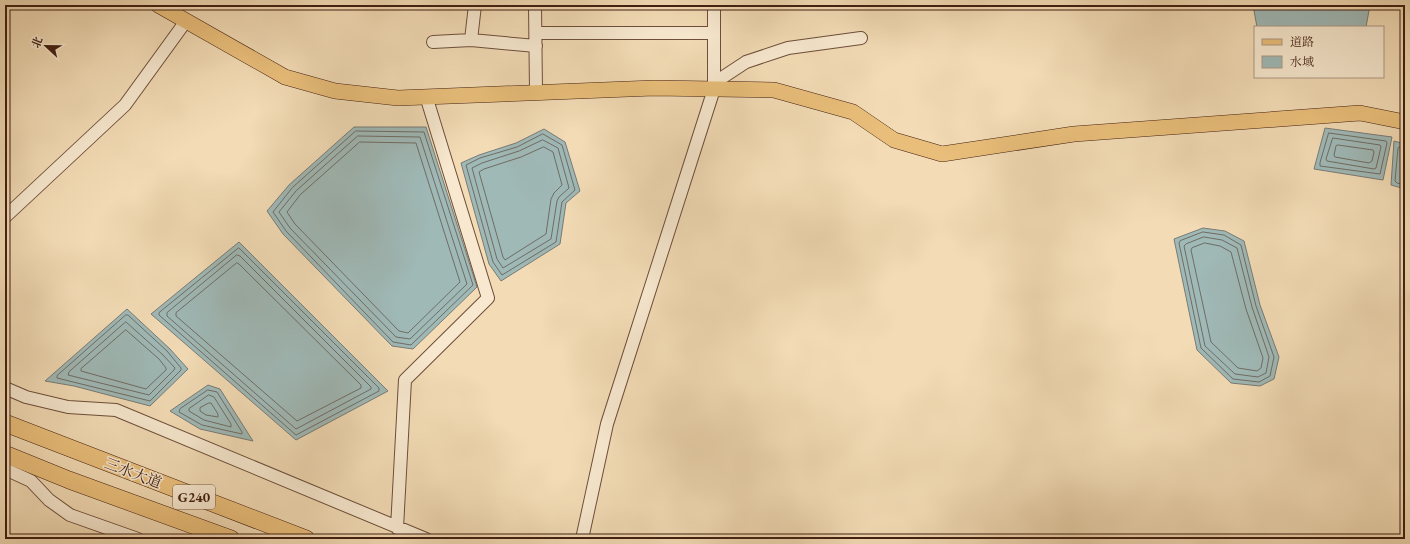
<svg xmlns="http://www.w3.org/2000/svg" width="1410" height="544" viewBox="0 0 1410 544" font-family="'EB Garamond','Noto Serif SC',serif">
<style>
.water{fill:#9fb9b7;stroke:#797b75}
.lines{fill:none;stroke-linecap:round;stroke-linejoin:round}
.shore{stroke:#706c64;stroke-width:1}
.minor-casing{stroke:#6d4e3a;stroke-width:14}
.major-casing{stroke:#411f11;stroke-width:16}
.highway-casing{stroke:#411f11;stroke-width:18}
.minor{stroke:#f7e8cf;stroke-width:12}
.major{stroke:#e9be7a;stroke-width:15}
.highway{stroke:#e9be7a;stroke-width:17}
.labels{text-anchor:middle;stroke-width:3;stroke-linejoin:round;paint-order:stroke}
.shield{fill:#f7e8cf;stroke:#785b4a;stroke-width:1}
.shield-label{font-size:14px;font-weight:bold;fill:#411f11}
.street-label{font-size:15px;fill:#411f11;stroke:#f7e8cf}
</style>
<rect width="100%" height="100%" fill="#f2dbb5"/>
<filter id="stains"><feTurbulence type="fractalNoise" baseFrequency=".005" numOctaves="4"/><feColorMatrix values="0 0 0 0 .2 0 0 0 0 .09 0 0 0 0 .02 0 0 0 .5 -.17"/></filter>
<radialGradient id="worn" r=".72"><stop offset=".6" stop-color="#630" stop-opacity="0"/><stop offset="1" stop-color="#630" stop-opacity=".3"/></radialGradient>
<path class="water" d="M 1253,5 L 1370,5 L 1366,27 L 1257,27 Z
M 354,127 L 426,127 L 477,287 L 413,349 L 392,346 L 283,234 L 267,211 L 289,185 Z
M 1325,128 L 1392,137 L 1383,180 L 1314,169 Z
M 544,129 L 565,142 L 580,191 L 566,203 L 560,244 L 501,281 L 489,264 L 461,163 L 479,155 L 516,143 Z
M 1394,141 L 1405,144 L 1405,189 L 1391,185 Z
M 1203,228 L 1225,231 L 1244,241 L 1260,305 L 1279,357 L 1274,379 L 1260,386 L 1231,383 L 1197,350 L 1174,239 Z
M 239,242 L 388,391 L 296,440 L 151,314 Z
M 127,309 L 170,349 L 188,369 L 150,406 L 74,386 L 45,381 Z
M 208,385 L 220,389 L 253,441 L 200,429 L 170,411 Z"/>
<g class="lines">
<path class="shore" d="M 356,131 L 424,132 L 473,285 L 411,345 L 393,342 L 286,231 L 273,212 L 292,188 Z
M 1329,133 L 1386,141 L 1387,143 L 1380,174 L 1320,166 L 1320,163 Z
M 543,134 L 562,145 L 575,190 L 562,202 L 556,242 L 502,275 L 493,262 L 466,165 L 480,158 L 517,147 Z
M 358,136 L 420,137 L 467,284 L 410,339 L 396,337 L 290,228 L 279,212 L 296,191 Z
M 1333,138 L 1380,145 L 1381,147 L 1376,168 L 1374,169 L 1327,161 L 1326,159 L 1332,140 Z
M 543,140 L 558,148 L 569,188 L 559,197 L 557,201 L 551,239 L 503,268 L 497,259 L 472,168 L 482,163 L 519,151 Z
M 360,142 L 416,143 L 460,282 L 408,333 L 399,331 L 295,224 L 287,212 L 300,195 Z
M 1338,145 L 1373,150 L 1374,152 L 1372,161 L 1369,163 L 1335,157 L 1334,155 L 1336,146 Z
M 544,147 L 553,152 L 562,185 L 554,193 L 551,199 L 546,234 L 505,260 L 503,257 L 479,172 L 484,169 L 521,157 Z
M 1405,147 L 1399,147 L 1398,148 L 1395,181 L 1397,183 L 1405,185
M 1203,232 L 1224,235 L 1241,245 L 1256,306 L 1274,357 L 1270,376 L 1259,382 L 1233,379 L 1201,348 L 1179,243 L 1180,241 Z
M 1204,237 L 1222,240 L 1237,248 L 1252,307 L 1269,357 L 1266,373 L 1258,377 L 1235,374 L 1205,346 L 1184,246 L 1186,244 Z
M 1205,243 L 1220,246 L 1231,252 L 1246,309 L 1263,358 L 1261,368 L 1257,371 L 1238,368 L 1211,342 L 1191,250 L 1192,248 Z
M 239,248 L 379,388 L 379,391 L 296,435 L 159,315 L 159,313 Z
M 237,255 L 240,256 L 371,387 L 371,389 L 296,429 L 167,316 L 167,313 Z
M 237,263 L 239,264 L 361,385 L 361,388 L 297,421 L 176,316 L 176,313 Z
M 126,315 L 128,315 L 167,351 L 181,368 L 181,370 L 150,401 L 57,378 L 57,376 Z
M 126,322 L 163,355 L 175,368 L 174,370 L 149,395 L 68,375 L 69,372 Z
M 126,330 L 159,359 L 166,368 L 166,370 L 146,389 L 81,371 L 81,369 Z
M 208,390 L 217,392 L 242,432 L 242,434 L 202,425 L 179,412 L 180,409 Z
M 209,395 L 214,397 L 231,424 L 231,427 L 204,420 L 189,411 L 189,409 Z
M 209,403 L 211,403 L 218,414 L 218,417 L 206,415 L 200,411 L 200,408 Z"/>
<g class="minor-casing">
<path id="minor" d="M 535,5 L 536,92
M 536,33 L 714,33
M 471,40 L 475,5
M 433,42 L 471,40 L 536,46
M 714,83 L 746,62 L 788,48 L 861,38
M 5,217 L 125,105 L 186,21
M 5,388 L 26,397 L 68,407 L 116,410 L 426,539
M 5,469 L 31,481 L 49,500 L 70,515 L 138,539
M 397,528 L 405,380 L 488,298 L 426,96
M 582,539 L 607,424 L 714,89 L 714,5"/>
</g>
<g class="major-casing">
<path id="major" d="M 158,5 L 285,77 L 335,91 L 398,98 L 654,88 L 774,90 L 853,112 L 894,140 L 942,154 L 1074,134 L 1360,113 L 1405,122"/>
</g>
<g class="highway-casing">
<path id="highway" d="M 5,423 L 306,539
M 5,454 L 69,480 L 231,539"/>
</g>
<use href="#minor" class="minor"/>
<use href="#major" class="major"/>
<use href="#highway" class="highway"/>
</g>
<g class="labels">
<rect class="shield" x="173" y="485" width="42" height="24" rx="3"/>
<g class="shield-label">
<text x="194" y="502">G240</text>
</g>
<g class="street-label">
<text transform="translate(133 473) rotate(21)" y="5">三水大道</text>
</g>
</g>
<rect width="1410" height="544" fill="none" stroke="#f2dbb5" stroke-width="20"/>
<rect x="6" y="6" width="1398" height="532" fill="none" stroke="#411f11" stroke-width="2"/>
<rect x="10" y="10" width="1390" height="524" fill="none" stroke="#411f11"/>
<rect x="1254" y="26" width="130" height="52" fill="#f7e8cf" stroke="#ae9883"/>
<rect x="1262" y="39" width="20" height="6" fill="#e9be7a" stroke="#ae9883"/>
<text x="1290" y="46" font-size="12" fill="#411f11">道路</text>
<rect x="1262" y="56" width="20" height="12" fill="#9fb9b7" stroke="#ae9883"/>
<text x="1290" y="66" font-size="12" fill="#411f11">水域</text>
<g transform="translate(46 46) rotate(292)" stroke="#f7e8cf" stroke-width="3" paint-order="stroke">
<path d="M0-3L7 15L0 10L-7 15Z" fill="#411f11"/>
<text y="-6" font-size="11" font-weight="bold" text-anchor="middle" fill="#411f11">北</text>
</g>
<rect width="100%" height="100%" filter="url(#stains)"/>
<rect width="100%" height="100%" fill="url(#worn)"/>
</svg>
